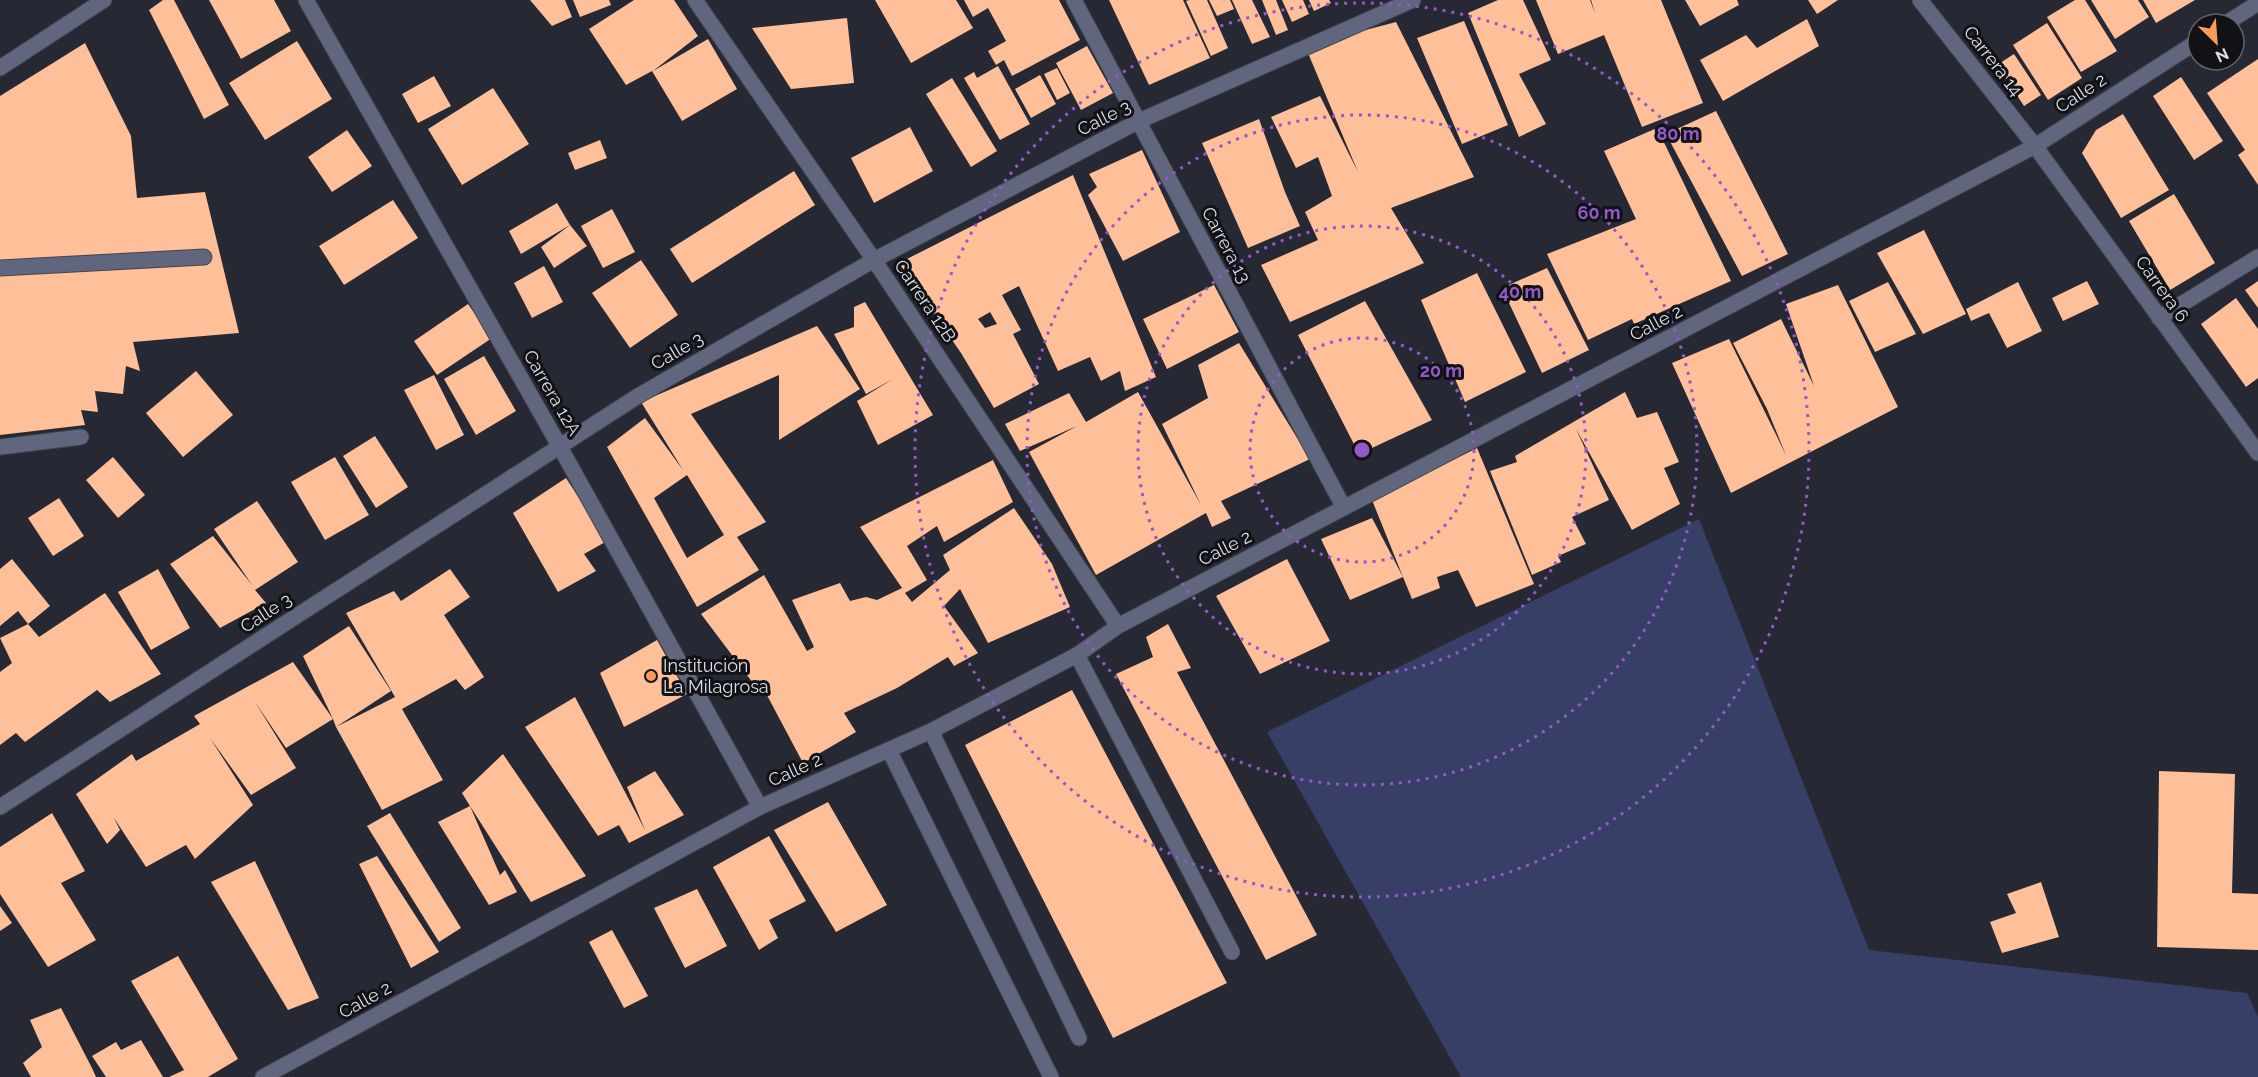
<svg xmlns="http://www.w3.org/2000/svg" width="2258" height="1077" viewBox="0 0 2258 1077" font-family="Raleway,sans-serif">
<style>
.green{fill:#373f66}
.building{fill:#febf99;fill-rule:evenodd}
.lines{fill:none;stroke-linecap:round;stroke-linejoin:round}
.service-casing{stroke:#434650;stroke-width:17}
.pedestrian-casing{stroke:#434650;stroke-width:17}
.minor-casing{stroke:#434650;stroke-width:17}
.service{stroke:#61667f;stroke-width:15}
.pedestrian{stroke:#61667f;stroke-width:15}
.minor{stroke:#61667f;stroke-width:15}
.ring{fill:none;stroke:#9459c9;stroke-width:3;stroke-dasharray:3 6}
.poi-dot{fill:#ff9b5a;stroke:#111216;stroke-width:2}
.labels{text-anchor:middle;stroke-width:6;stroke-linejoin:round;paint-order:stroke}
.street-label{font-size:18px;fill:#dddfe6;stroke:#111216}
.poi-label{font-size:18px;fill:#dddfe6;stroke:#111216;text-anchor:start}
.centre{fill:#9459c9;stroke:#111216;stroke-width:3}
.ring-label{font-size:18px;text-anchor:middle;font-weight:bold;fill:#9459c9;stroke:#111216;stroke-width:6;stroke-linejoin:round;paint-order:stroke}
</style>
<rect width="100%" height="100%" fill="#262933"/>
<path class="green" d="M 1699,519 L 1869,950 L 2247,993 L 2258,1017 L 2258,1077 L 1461,1077 L 1267,732 Z"/>
<path class="building" d="M 163,0 L 174,0 L 229,105 L 204,119 L 149,10 Z
M 209,0 L 274,0 L 291,31 L 241,59 Z
M 530,0 L 565,0 L 572,17 L 552,26 Z
M 573,0 L 609,0 L 611,5 L 580,17 Z
M 634,0 L 674,0 L 698,36 L 653,71 L 708,39 L 737,89 L 682,121 L 652,71 L 626,85 L 589,29 Z
M 875,0 L 956,0 L 973,28 L 911,63 Z
M 964,0 L 1059,0 L 1080,40 L 1012,76 L 1004,60 L 996,65 L 988,51 L 1006,41 L 988,8 L 973,17 Z
M 1109,0 L 1183,0 L 1210,58 L 1149,85 Z
M 1189,0 L 1207,0 L 1228,48 L 1211,56 L 1186,1 Z
M 1209,0 L 1230,0 L 1234,9 L 1217,16 Z
M 1232,0 L 1252,0 L 1270,37 L 1252,44 Z
M 1262,0 L 1276,0 L 1288,30 L 1276,35 Z
M 1282,0 L 1303,0 L 1309,14 L 1292,22 Z
M 1309,0 L 1329,0 L 1331,3 L 1314,11 Z
M 1498,0 L 1523,0 L 1551,60 L 1519,74 L 1546,124 L 1519,137 L 1468,13 Z
M 1536,0 L 1590,0 L 1595,13 L 1591,0 L 1661,0 L 1703,103 L 1642,127 L 1604,35 L 1558,54 Z
M 1685,0 L 1737,0 L 1739,5 L 1700,26 Z
M 1808,0 L 1838,0 L 1817,14 Z
M 2075,0 L 2085,0 L 2117,51 L 2081,72 L 2047,17 Z
M 2091,0 L 2138,0 L 2149,17 L 2115,39 Z
M 2143,0 L 2195,0 L 2156,23 Z
M 847,18 L 854,83 L 791,89 L 752,28 Z
M 1807,19 L 1819,46 L 1723,101 L 1700,60 L 1746,35 L 1757,48 Z
M 1464,21 L 1508,125 L 1462,144 L 1417,38 Z
M 1396,22 L 1474,177 L 1391,208 L 1424,263 L 1290,322 L 1261,265 L 1318,240 L 1305,212 L 1332,196 L 1318,157 L 1296,168 L 1271,117 L 1320,96 L 1358,172 L 1308,53 L 1343,36 Z
M 2047,23 L 2082,78 L 2048,100 L 2013,45 Z
M 297,41 L 332,99 L 265,140 L 229,83 Z
M 85,43 L 131,136 L 137,198 L 205,192 L 239,333 L 133,342 L 140,371 L 126,366 L 123,394 L 95,391 L 98,412 L 81,410 L 85,425 L 0,435 L 0,96 Z
M 1087,46 L 1113,93 L 1081,110 L 1056,63 Z
M 2014,54 L 2041,95 L 2024,106 L 1997,65 Z
M 2258,59 L 2258,185 L 2238,155 L 2245,150 L 2207,93 Z
M 998,66 L 1030,124 L 1000,140 L 964,78 L 974,72 L 977,78 Z
M 1057,68 L 1070,93 L 1057,100 L 1044,74 Z
M 1040,75 L 1056,104 L 1031,118 L 1015,89 Z
M 434,76 L 451,106 L 418,123 L 402,94 Z
M 2181,77 L 2223,141 L 2194,160 L 2153,96 Z
M 952,78 L 997,151 L 971,167 L 926,94 Z
M 493,88 L 529,144 L 462,185 L 428,129 Z
M 1716,111 L 1788,254 L 1742,276 L 1666,134 Z
M 2123,114 L 2169,190 L 2121,218 L 2082,153 L 2096,130 Z
M 1259,119 L 1285,192 L 1300,226 L 1248,248 L 1202,143 Z
M 910,127 L 933,171 L 874,203 L 851,158 Z
M 1657,128 L 1731,281 L 1634,324 L 1632,319 L 1588,340 L 1547,254 L 1636,219 L 1604,151 Z
M 347,130 L 372,166 L 332,192 L 308,157 Z
M 600,140 L 607,158 L 575,170 L 568,153 Z
M 1142,150 L 1180,232 L 1123,261 L 1088,195 L 1097,187 L 1089,174 Z
M 794,171 L 815,205 L 692,283 L 670,249 Z
M 1073,175 L 1156,377 L 1125,391 L 1120,371 L 1101,381 L 1090,357 L 1058,371 L 1019,286 L 1002,295 L 1021,330 L 1013,334 L 1039,384 L 994,408 L 961,353 L 899,263 ZM 990,312 L 997,324 L 985,328 L 978,319 Z
M 2174,194 L 2215,263 L 2170,290 L 2129,221 Z
M 393,200 L 418,238 L 344,285 L 319,246 Z
M 557,203 L 570,225 L 587,246 L 554,268 L 541,247 L 570,225 L 521,254 L 509,231 Z
M 612,209 L 635,252 L 603,268 L 581,226 Z
M 1924,230 L 1966,314 L 1923,334 L 1877,253 Z
M 641,260 L 678,315 L 630,348 L 592,293 Z
M 544,266 L 563,302 L 532,318 L 514,283 Z
M 1547,268 L 1589,350 L 1542,373 L 1502,288 Z
M 1477,273 L 1526,372 L 1465,402 L 1421,300 Z
M 2087,281 L 2099,304 L 2063,321 L 2052,298 Z
M 2258,281 L 2258,308 L 2245,290 Z
M 1888,282 L 1916,334 L 1875,352 L 1849,301 Z
M 2018,282 L 2042,331 L 2007,348 L 1989,313 L 1971,321 L 1966,309 Z
M 1214,285 L 1239,332 L 1167,369 L 1143,319 Z
M 1838,285 L 1898,407 L 1731,493 L 1672,363 L 1729,339 L 1786,455 L 1767,409 L 1733,343 L 1781,319 L 1814,386 L 1786,304 Z
M 2236,298 L 2258,329 L 2258,378 L 2246,387 L 2201,324 Z
M 1365,301 L 1432,420 L 1359,454 L 1298,335 Z
M 865,302 L 933,415 L 878,445 L 857,401 L 893,379 L 866,394 L 834,334 L 854,327 L 854,307 Z
M 468,304 L 492,338 L 437,375 L 414,341 Z
M 817,326 L 860,389 L 779,440 L 779,375 L 691,414 L 766,522 L 737,537 L 759,570 L 697,607 L 607,447 L 645,418 L 683,470 L 641,402 ZM 687,475 L 724,535 L 687,558 L 654,498 Z
M 1239,343 L 1310,459 L 1221,501 L 1231,518 L 1212,527 L 1206,513 L 1096,575 L 1029,452 L 1077,426 L 1020,451 L 1005,424 L 1069,393 L 1086,422 L 1138,392 L 1201,505 L 1162,424 L 1208,398 L 1198,365 Z
M 484,356 L 516,411 L 476,435 L 444,379 Z
M 196,371 L 233,415 L 183,457 L 146,413 Z
M 434,375 L 464,435 L 436,450 L 404,390 Z
M 1625,392 L 1637,418 L 1657,412 L 1679,462 L 1664,468 L 1680,504 L 1632,530 L 1576,429 L 1609,500 L 1572,517 L 1586,544 L 1558,556 L 1561,562 L 1532,575 L 1490,471 L 1517,462 L 1515,456 Z
M 375,436 L 408,487 L 376,508 L 343,456 Z
M 1477,448 L 1534,584 L 1476,607 L 1458,570 L 1437,577 L 1440,588 L 1412,599 L 1403,577 L 1350,600 L 1321,539 L 1372,518 L 1403,577 L 1372,500 Z
M 113,457 L 145,495 L 118,518 L 86,480 Z
M 335,457 L 369,515 L 325,540 L 291,482 Z
M 993,460 L 1013,502 L 944,542 L 937,526 L 907,546 L 927,580 L 905,593 L 912,602 L 950,570 L 943,555 L 1014,508 L 1052,564 L 1070,607 L 988,643 L 960,589 L 944,606 L 978,653 L 954,666 L 948,657 L 897,688 L 844,713 L 856,732 L 803,763 L 759,680 L 753,683 L 701,614 L 764,575 L 807,651 L 814,647 L 792,600 L 840,583 L 850,601 L 866,597 L 877,600 L 902,588 L 860,527 Z
M 566,478 L 607,541 L 584,554 L 596,571 L 558,592 L 513,513 Z
M 59,498 L 84,536 L 53,556 L 28,518 Z
M 257,501 L 298,562 L 255,590 L 266,603 L 220,628 L 170,564 L 213,536 L 252,585 L 214,529 Z
M 12,559 L 50,606 L 28,624 L 18,611 L 0,626 L 0,569 Z
M 1287,559 L 1330,641 L 1260,674 L 1216,596 Z
M 158,569 L 190,628 L 151,650 L 118,592 Z
M 450,569 L 470,597 L 444,615 L 484,677 L 465,690 L 456,679 L 402,709 L 443,780 L 382,810 L 336,727 L 333,719 L 286,748 L 255,702 L 296,768 L 251,795 L 210,738 L 253,805 L 195,859 L 186,845 L 146,867 L 114,818 L 120,830 L 107,844 L 76,794 L 132,754 L 136,761 L 200,724 L 194,716 L 245,688 L 293,662 L 333,719 L 303,656 L 349,626 L 391,691 L 336,727 L 395,697 L 346,613 L 394,591 L 401,601 Z
M 105,593 L 161,674 L 110,702 L 97,690 L 25,742 L 16,733 L 0,745 L 0,672 L 12,663 L 0,638 L 28,624 L 39,637 Z
M 1168,624 L 1191,668 L 1177,672 L 1317,935 L 1266,960 L 1116,674 L 1153,657 L 1146,637 Z
M 657,640 L 687,694 L 624,727 L 600,673 Z
M 1072,690 L 1227,983 L 1113,1038 L 965,745 Z
M 575,697 L 645,830 L 627,787 L 655,771 L 684,815 L 629,843 L 619,825 L 598,836 L 525,727 Z
M 503,754 L 586,876 L 531,902 L 470,806 L 500,875 L 505,870 L 517,892 L 489,905 L 438,822 L 470,806 L 462,793 Z
M 2159,771 L 2235,774 L 2232,893 L 2258,894 L 2258,950 L 2157,947 Z
M 828,802 L 887,905 L 836,932 L 774,830 Z
M 52,813 L 85,871 L 61,883 L 96,940 L 48,967 L 0,894 L 0,847 Z
M 390,813 L 461,928 L 439,942 L 367,826 Z
M 769,836 L 806,901 L 769,920 L 778,938 L 759,950 L 713,867 Z
M 377,856 L 439,952 L 411,968 L 359,864 Z
M 255,861 L 319,998 L 288,1010 L 211,882 Z
M 2041,882 L 2059,937 L 2002,953 L 1990,922 L 2016,913 L 2007,894 Z
M 697,889 L 727,946 L 685,968 L 654,908 Z
M 0,906 L 12,923 L 0,931 Z
M 612,930 L 648,996 L 624,1008 L 589,942 Z
M 178,956 L 238,1059 L 208,1077 L 169,1077 L 184,1070 L 131,981 Z
M 61,1008 L 92,1068 L 96,1077 L 31,1077 L 23,1063 L 42,1047 L 30,1020 Z
M 141,1040 L 163,1077 L 106,1077 L 92,1056 L 116,1042 L 121,1050 Z"/>
<g class="lines">
<g class="service-casing">
<path id="service" d="M 889,750 L 1051,1077"/>
</g>
<g class="pedestrian-casing">
<path id="pedestrian" d="M 1077,655 L 1232,952"/>
</g>
<g class="minor-casing">
<path id="minor" d="M 306,0 L 560,447 L 760,807
M 695,0 L 874,260 L 1118,626
M 1074,0 L 1344,508
M 1920,0 L 2035,146 L 2258,453
M 2225,24 L 2258,3
M 0,68 L 104,0
M 0,268 L 204,257
M 2159,318 L 2258,257
M 0,447 L 81,437
M 931,731 L 1079,1038
M 0,807 L 638,396 L 874,260 L 1139,121 L 1413,0
M 263,1077 L 760,807 L 931,731 L 1077,655 L 1118,626 L 2035,146 L 2198,41"/>
</g>
<use href="#service" class="service"/>
<use href="#pedestrian" class="pedestrian"/>
<use href="#minor" class="minor"/>
</g>
<g class="ring">
<circle cx="1362" cy="450" r="112"/>
<circle cx="1362" cy="450" r="224"/>
<circle cx="1362" cy="450" r="335"/>
<circle cx="1362" cy="450" r="447"/>
</g>
<circle class="poi-dot" cx="651" cy="676" r="6"/>
<g class="labels">
<g class="street-label">
<text transform="translate(1993 61) rotate(52)" y="6">Carrera 14</text>
<text transform="translate(2081 93) rotate(-33)" y="6">Calle 2</text>
<text transform="translate(1104 118) rotate(-27)" y="6">Calle 3</text>
<text transform="translate(1226 245) rotate(62)" y="6">Carrera 13</text>
<text transform="translate(2162 289) rotate(54)" y="6">Carrera 6</text>
<text transform="translate(925 301) rotate(56)" y="6">Carrera 12B</text>
<text transform="translate(1656 323) rotate(-28)" y="6">Calle 2</text>
<text transform="translate(677 351) rotate(-30)" y="6">Calle 3</text>
<text transform="translate(552 393) rotate(60)" y="6">Carrera 12A</text>
<text transform="translate(1225 548) rotate(-27)" y="6">Calle 2</text>
<text transform="translate(266 613) rotate(-33)" y="6">Calle 3</text>
<text transform="translate(795 770) rotate(-24)" y="6">Calle 2</text>
<text transform="translate(365 1000) rotate(-29)" y="6">Calle 2</text>
</g>
<g class="poi-label">
<text x="663" y="672">Institución<tspan x="663" dy="21">La Milagrosa</tspan></text>
</g>
</g>
<circle cx="1362" cy="450" r="9" class="centre"/>
<g class="ring-label">
<text x="1678" y="140">80 m</text>
<text x="1599" y="219">60 m</text>
<text x="1520" y="298">40 m</text>
<text x="1441" y="377">20 m</text>
</g>
<g transform="translate(2216 42) rotate(155)"><circle r="28" fill="#111216" stroke="#636469" stroke-width="1.5"/>
<path d="M0-4.5L10 22L0 15L-10 22Z" fill="#ff9b5a"/>
<text y="-9" font-size="16" font-weight="bold" text-anchor="middle" fill="#dddfe6">N</text>
</g>
</svg>
